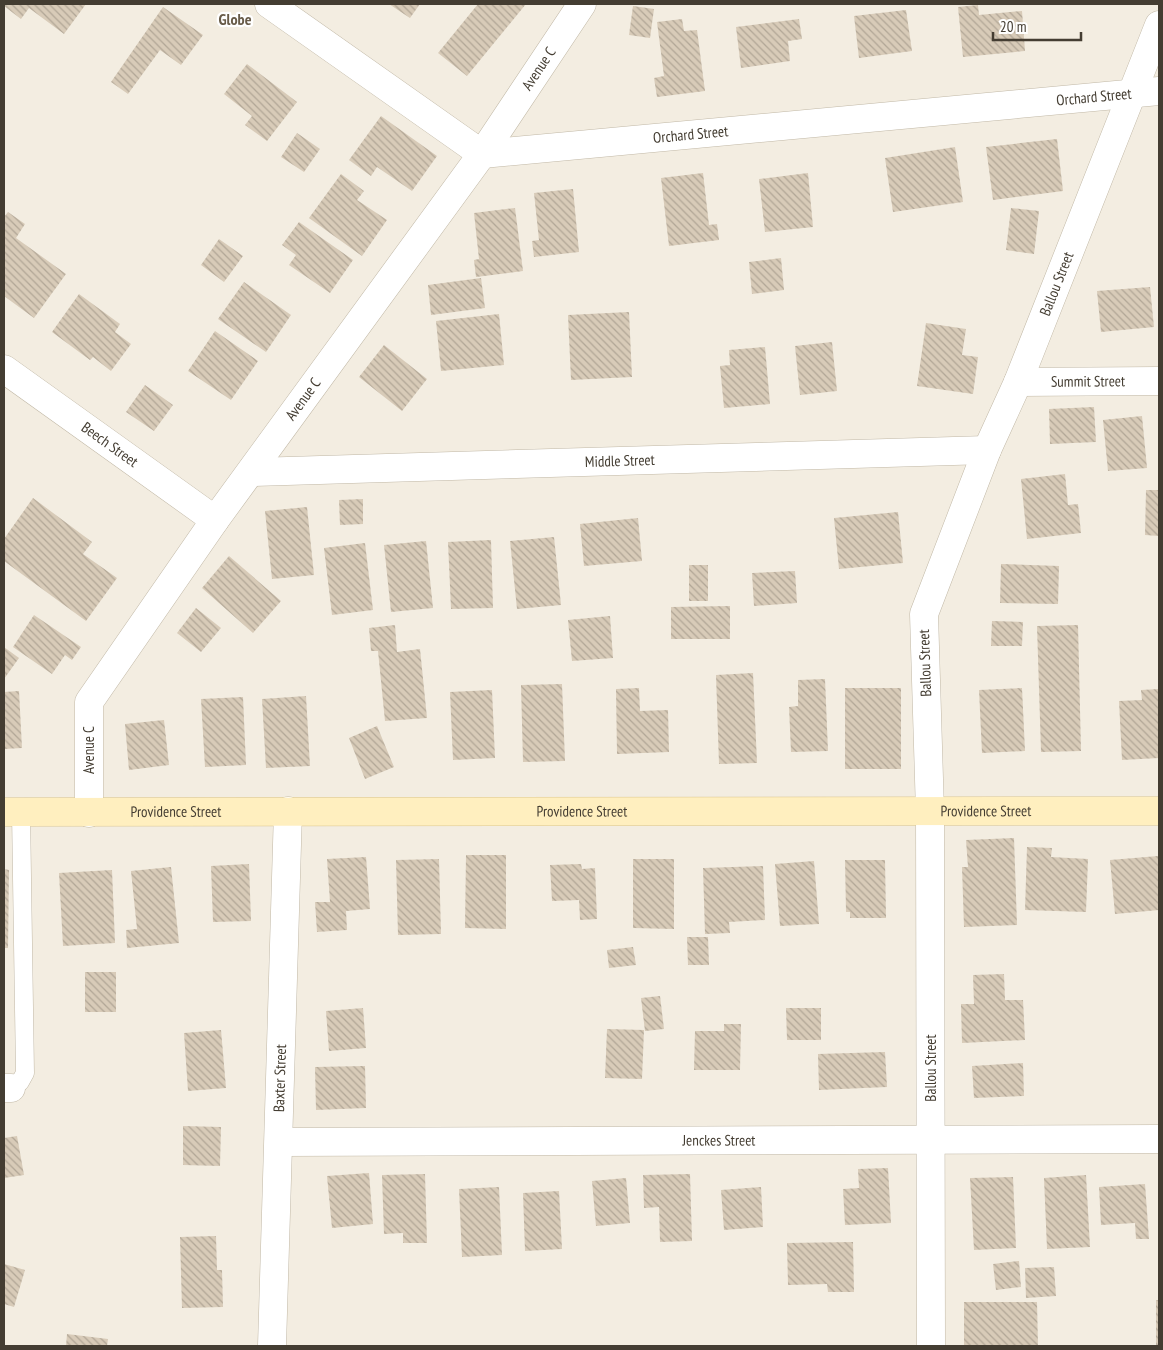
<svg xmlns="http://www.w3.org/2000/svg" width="1163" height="1350" viewBox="0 0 1163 1350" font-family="'PT Sans Narrow',sans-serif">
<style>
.building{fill:url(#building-back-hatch)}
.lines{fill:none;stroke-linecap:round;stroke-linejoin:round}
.service-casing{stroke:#c1b8a6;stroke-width:19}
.minor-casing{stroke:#c1b8a6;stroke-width:29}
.secondary-casing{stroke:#dac58e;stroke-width:29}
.service{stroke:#fff;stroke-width:18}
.minor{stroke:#fff;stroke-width:28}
.secondary{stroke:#ffefbf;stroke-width:28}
.labels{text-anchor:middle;stroke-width:4.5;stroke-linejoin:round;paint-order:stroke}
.street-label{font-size:15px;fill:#443d32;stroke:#fff}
.neighbourhood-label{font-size:16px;font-weight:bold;fill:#685b48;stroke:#fff}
</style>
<defs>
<pattern id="building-back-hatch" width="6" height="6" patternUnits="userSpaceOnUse" patternTransform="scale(1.25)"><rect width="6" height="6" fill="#d8cbb8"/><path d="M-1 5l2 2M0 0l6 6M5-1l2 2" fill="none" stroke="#b1a696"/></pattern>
</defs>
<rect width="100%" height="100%" fill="#f3ede1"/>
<path class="building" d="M 4,4 L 86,4 L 64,34 L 29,8 L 21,19 L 4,6 Z
M 389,4 L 420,4 L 410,18 Z
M 478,4 L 526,4 L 467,76 L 438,53 Z
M 978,5 L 979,15 L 1022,11 L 1025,51 L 963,57 L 958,7 Z
M 633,6 L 654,9 L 650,38 L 629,35 Z
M 163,7 L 203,35 L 181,65 L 160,50 L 128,94 L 111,82 Z
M 906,10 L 912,51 L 859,58 L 854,16 Z
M 682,19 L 684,31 L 697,30 L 705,91 L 657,97 L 654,78 L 664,76 L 657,22 Z
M 799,19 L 802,39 L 788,41 L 790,61 L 741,68 L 736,27 Z
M 247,64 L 297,102 L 267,141 L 245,125 L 252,116 L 224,94 Z
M 381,116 L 437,156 L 412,191 L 377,167 L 371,176 L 349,160 Z
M 297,133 L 320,149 L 304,172 L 281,157 Z
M 1057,139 L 1063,191 L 993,200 L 986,147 Z
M 955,147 L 963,202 L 893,212 L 885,158 Z
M 703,173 L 709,225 L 717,224 L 719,240 L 669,246 L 661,178 Z
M 808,173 L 813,227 L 765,232 L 759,179 Z
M 341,174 L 364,191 L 357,200 L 387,220 L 362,256 L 309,218 Z
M 573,189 L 579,252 L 534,257 L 532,241 L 539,240 L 534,193 Z
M 515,208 L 523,271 L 476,277 L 474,260 L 479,259 L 474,213 Z
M 1011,208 L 1039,211 L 1034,254 L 1006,250 Z
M 8,212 L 25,224 L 16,238 L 66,274 L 34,318 L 4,296 L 4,217 Z
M 299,222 L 353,260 L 330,293 L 289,265 L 296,255 L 282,245 Z
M 219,239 L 243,256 L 224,282 L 201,265 Z
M 781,258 L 784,290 L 752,294 L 749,262 Z
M 481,278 L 485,308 L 431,315 L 428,285 Z
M 244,282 L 291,315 L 266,352 L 218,319 Z
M 1150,287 L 1154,327 L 1101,332 L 1097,291 Z
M 79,294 L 120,324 L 115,332 L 131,344 L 111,371 L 93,357 L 90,360 L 52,332 Z
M 629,312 L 632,377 L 571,380 L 568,315 Z
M 499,314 L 504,365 L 441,371 L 436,321 Z
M 926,323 L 966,329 L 962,355 L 978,357 L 973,394 L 917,386 Z
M 215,331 L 258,361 L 231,400 L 188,371 Z
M 832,342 L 837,391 L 800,395 L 795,346 Z
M 384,345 L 427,379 L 402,411 L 359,377 Z
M 765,347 L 770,404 L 724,408 L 720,366 L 730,365 L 729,350 Z
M 145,385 L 173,405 L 154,431 L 126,412 Z
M 1094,407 L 1096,442 L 1050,444 L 1049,409 Z
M 1142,416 L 1147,468 L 1108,471 L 1103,420 Z
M 1065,474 L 1068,505 L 1078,504 L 1081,533 L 1027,539 L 1021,479 Z
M 1146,490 L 1159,490 L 1159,536 L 1145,535 Z
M 33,498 L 92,542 L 83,554 L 117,578 L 86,621 L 4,561 L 4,539 Z
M 363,499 L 363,524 L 340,525 L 339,500 Z
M 307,507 L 314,575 L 272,579 L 265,511 Z
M 898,512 L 903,563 L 839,569 L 834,518 Z
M 638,518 L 642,561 L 584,566 L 580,524 Z
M 554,537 L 561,605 L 517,609 L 510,541 Z
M 491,540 L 493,608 L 451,609 L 448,542 Z
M 426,541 L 433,608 L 391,612 L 384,545 Z
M 365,543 L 373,610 L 332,615 L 324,548 Z
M 229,556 L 281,601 L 253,633 L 202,588 Z
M 1001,564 L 1059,566 L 1058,604 L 1000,603 Z
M 689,565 L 708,565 L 708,601 L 689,601 Z
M 795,571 L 797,603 L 754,606 L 752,573 Z
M 730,606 L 730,639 L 671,639 L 671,607 Z
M 196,608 L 221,628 L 201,652 L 177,633 Z
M 34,615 L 81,647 L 72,660 L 65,655 L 52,674 L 13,647 Z
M 610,616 L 613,658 L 572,661 L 568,620 Z
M 992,621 L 1023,622 L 1022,646 L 991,646 Z
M 395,625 L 397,652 L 420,649 L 427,718 L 385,721 L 378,651 L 371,651 L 369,628 Z
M 1078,625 L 1081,751 L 1041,752 L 1037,626 Z
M 4,647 L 19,658 L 4,679 Z
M 753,673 L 757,763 L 719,764 L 716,675 Z
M 825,679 L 828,751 L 791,752 L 789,707 L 798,706 L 798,680 Z
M 562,684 L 565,761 L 523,762 L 521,685 Z
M 639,688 L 640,711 L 668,710 L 669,752 L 617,754 L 616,689 Z
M 845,688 L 901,688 L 901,769 L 845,769 Z
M 1022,688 L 1025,751 L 982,753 L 979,690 Z
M 1159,689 L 1159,758 L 1122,760 L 1119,701 L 1142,700 L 1141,690 Z
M 492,690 L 495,758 L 453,760 L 450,692 Z
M 19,691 L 22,748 L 4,749 L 4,692 Z
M 306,696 L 310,766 L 266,768 L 262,699 Z
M 243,697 L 246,765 L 205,767 L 201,699 Z
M 164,720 L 169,765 L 129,770 L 125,724 Z
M 377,726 L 394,767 L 365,779 L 349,738 Z
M 1014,838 L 1017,925 L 964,927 L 962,867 L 968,867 L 966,840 Z
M 1027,847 L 1052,848 L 1051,857 L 1088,859 L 1086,912 L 1025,910 Z
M 466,855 L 506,855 L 506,929 L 465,928 Z
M 1158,856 L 1159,910 L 1115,914 L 1110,860 Z
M 366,857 L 370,909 L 346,911 L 347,930 L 317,932 L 315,902 L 330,902 L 327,859 Z
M 439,859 L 441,934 L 398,935 L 396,860 Z
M 633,859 L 674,859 L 674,929 L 633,928 Z
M 845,860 L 885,860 L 886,918 L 850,918 L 850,912 L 846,912 Z
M 814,861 L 819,924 L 780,926 L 775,864 Z
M 249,864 L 251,921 L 213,922 L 211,866 Z
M 581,864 L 582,869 L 595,868 L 597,919 L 580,920 L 579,900 L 552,901 L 550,865 Z
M 763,866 L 765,920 L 729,922 L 730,933 L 705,934 L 703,868 Z
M 171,867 L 179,943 L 127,948 L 126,930 L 137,929 L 131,871 Z
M 4,869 L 9,870 L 8,948 L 4,948 Z
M 112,870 L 115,943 L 63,946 L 59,873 Z
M 687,937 L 708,937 L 709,965 L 688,965 Z
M 633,947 L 636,965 L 609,968 L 607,950 Z
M 85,972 L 116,972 L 116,1012 L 85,1012 Z
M 1004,974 L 1005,1000 L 1023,1000 L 1025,1040 L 962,1043 L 961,1004 L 974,1004 L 973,975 Z
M 660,996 L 664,1029 L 645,1031 L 641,998 Z
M 363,1008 L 366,1048 L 329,1051 L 326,1011 Z
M 786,1008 L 821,1008 L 821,1040 L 787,1040 Z
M 724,1024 L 741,1024 L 740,1070 L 694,1070 L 695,1031 L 724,1031 Z
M 607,1029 L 644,1030 L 642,1079 L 605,1078 Z
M 221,1030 L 226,1088 L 188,1091 L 184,1033 Z
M 885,1052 L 887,1087 L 819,1090 L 818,1054 Z
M 1023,1063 L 1024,1096 L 974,1098 L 972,1066 Z
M 365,1066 L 366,1108 L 316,1110 L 315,1067 Z
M 183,1126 L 221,1127 L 220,1166 L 183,1165 Z
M 17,1136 L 24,1175 L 4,1178 L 4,1138 Z
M 888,1168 L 891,1223 L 845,1225 L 843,1189 L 859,1188 L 858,1169 Z
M 369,1173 L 373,1224 L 332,1228 L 327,1176 Z
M 425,1174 L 427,1243 L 403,1243 L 403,1233 L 384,1234 L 382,1175 Z
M 690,1174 L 692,1241 L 660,1242 L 659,1207 L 644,1208 L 643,1175 Z
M 1086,1175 L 1090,1247 L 1047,1249 L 1044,1178 Z
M 1013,1177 L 1016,1248 L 974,1250 L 970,1178 Z
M 626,1178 L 630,1223 L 596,1226 L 592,1181 Z
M 1145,1184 L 1149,1239 L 1136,1239 L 1135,1223 L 1101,1225 L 1099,1187 Z
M 499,1187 L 502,1255 L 462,1257 L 459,1189 Z
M 761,1187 L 763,1227 L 724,1230 L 721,1190 Z
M 559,1191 L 562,1249 L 525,1251 L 523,1193 Z
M 216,1236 L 217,1270 L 222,1270 L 223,1307 L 182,1308 L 180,1237 Z
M 853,1242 L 854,1292 L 828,1292 L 827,1284 L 788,1285 L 787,1243 Z
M 1019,1261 L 1021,1287 L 996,1290 L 993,1264 Z
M 4,1264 L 25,1270 L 14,1307 L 4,1304 Z
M 1054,1267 L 1056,1296 L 1026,1298 L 1025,1268 Z
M 1156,1300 L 1159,1300 L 1159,1346 L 1156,1346 Z
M 964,1302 L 1037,1302 L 1038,1346 L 964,1346 Z
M 67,1334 L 108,1339 L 107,1346 L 66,1346 Z"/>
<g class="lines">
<g class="service-casing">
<path id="service" d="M 11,1088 L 20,1082 L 25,1073 L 21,812"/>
</g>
<g class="minor-casing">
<g id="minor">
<path id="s1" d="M 269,4 L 482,154 L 1159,91"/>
<path id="s2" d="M 4,369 L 215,520"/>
<path id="s3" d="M 1018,382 L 1159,381"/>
<path id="s4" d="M 252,472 L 987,450"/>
<path id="s5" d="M 89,813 L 89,702 L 215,520 L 482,154 L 582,4"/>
<path d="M 4,1088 L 11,1088"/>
<path id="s6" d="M 279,1142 L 1159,1139"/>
<path id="s7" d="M 272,1346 L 288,811"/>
<path id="s8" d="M 931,1346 L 930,812 L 924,614 L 987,450 L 1018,382 L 1159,25"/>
</g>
</g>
<g class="secondary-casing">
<g id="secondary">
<path id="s9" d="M 4,812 L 1159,811"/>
</g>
</g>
<use href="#service" class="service"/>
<use href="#minor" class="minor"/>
<use href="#secondary" class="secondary"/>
</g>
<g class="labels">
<g class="street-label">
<text dy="5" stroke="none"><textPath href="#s5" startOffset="888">Avenue C</textPath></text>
<text dy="5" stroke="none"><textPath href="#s1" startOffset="875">Orchard Street</textPath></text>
<text dy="5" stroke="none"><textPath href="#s1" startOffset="470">Orchard Street</textPath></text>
<text dy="5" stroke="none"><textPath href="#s8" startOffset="1088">Ballou Street</textPath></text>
<text dy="5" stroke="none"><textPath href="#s3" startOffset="70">Summit Street</textPath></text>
<text dy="5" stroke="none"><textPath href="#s5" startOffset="482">Avenue C</textPath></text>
<text dy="5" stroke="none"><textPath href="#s2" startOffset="130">Beech Street</textPath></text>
<text dy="5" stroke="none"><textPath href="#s4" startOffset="368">Middle Street</textPath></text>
<text transform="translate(925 663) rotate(-92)" y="5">Ballou Street</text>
<text transform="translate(89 750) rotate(-90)" y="5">Avenue C</text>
<text dy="5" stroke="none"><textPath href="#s9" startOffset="172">Providence Street</textPath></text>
<text dy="5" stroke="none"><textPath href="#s9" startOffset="578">Providence Street</textPath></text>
<text dy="5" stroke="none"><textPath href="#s9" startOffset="982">Providence Street</textPath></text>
<text transform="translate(931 1068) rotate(-90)" y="5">Ballou Street</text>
<text dy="5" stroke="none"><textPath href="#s7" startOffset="268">Baxter Street</textPath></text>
<text dy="5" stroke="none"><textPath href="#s6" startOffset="440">Jenckes Street</textPath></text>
</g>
<g class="neighbourhood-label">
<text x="235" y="25">Globe</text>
</g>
</g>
<rect width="1163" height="1350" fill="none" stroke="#443d32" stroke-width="10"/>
<path d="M993 32v8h88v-8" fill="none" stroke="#443d32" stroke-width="2.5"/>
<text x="1000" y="32" font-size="15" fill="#443d32" stroke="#ffffff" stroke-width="4" paint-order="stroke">20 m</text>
</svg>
